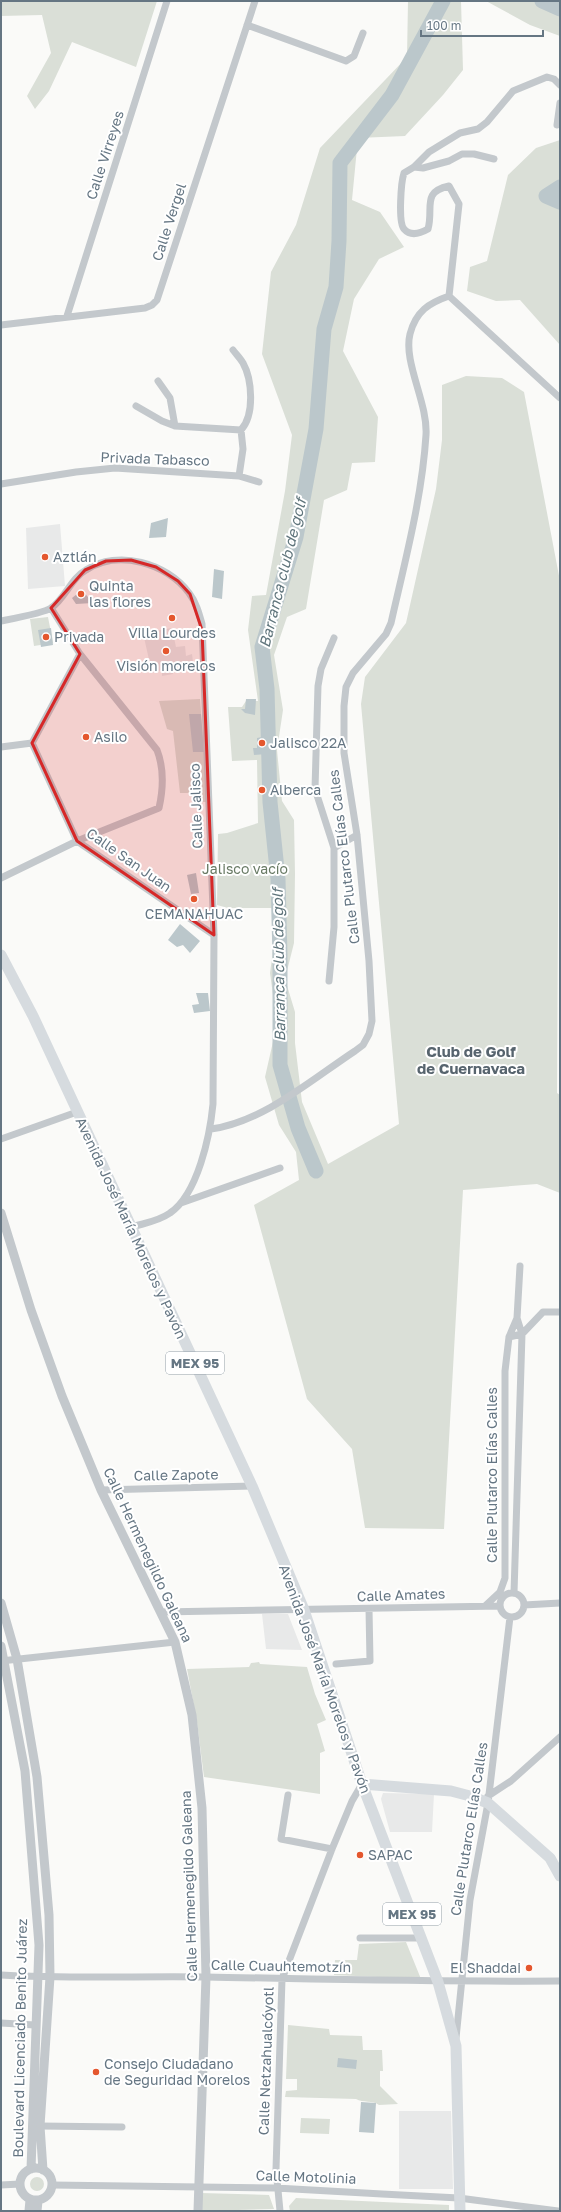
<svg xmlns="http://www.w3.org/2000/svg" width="561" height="2212" viewBox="0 0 561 2212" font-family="'Golos Text',sans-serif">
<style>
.built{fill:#e8e9e9}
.green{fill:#dadfd7}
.water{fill:#bbc7cb}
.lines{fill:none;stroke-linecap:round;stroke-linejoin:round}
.river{stroke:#bbc7cb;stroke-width:15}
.minor{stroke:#c3c8cc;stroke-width:7}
.tertiary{stroke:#c3c8cc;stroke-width:9}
.primary{stroke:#d6dbdf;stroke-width:11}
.marked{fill:#d62828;fill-opacity:0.2;stroke:#d62828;stroke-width:3;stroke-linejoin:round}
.poi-dot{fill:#e4572e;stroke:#fff;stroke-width:1.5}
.labels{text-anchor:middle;stroke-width:4;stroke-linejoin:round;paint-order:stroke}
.shield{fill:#fff;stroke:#939fa8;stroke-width:1}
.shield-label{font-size:13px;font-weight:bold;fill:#657683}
.street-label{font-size:14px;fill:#657683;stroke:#fff}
.poi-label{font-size:14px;fill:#657683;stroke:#fff;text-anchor:start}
.park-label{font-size:14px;fill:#687a64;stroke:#fff}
.water-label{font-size:15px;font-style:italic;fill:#60757c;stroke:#fff}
.neighbourhood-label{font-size:15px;font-weight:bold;fill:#57646e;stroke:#fff}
</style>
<rect width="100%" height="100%" fill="#fafaf8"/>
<path class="built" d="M 60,524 L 65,586 L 28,589 L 26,528 Z
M 172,628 L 176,647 L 185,646 L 186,656 L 192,654 L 193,662 L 172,666 L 173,674 L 162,676 L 162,670 L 152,673 L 143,633 Z
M 262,1614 L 288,1614 L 302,1650 L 266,1649 Z
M 383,1793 L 434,1794 L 432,1832 L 390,1832 L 381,1799 Z
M 399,2111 L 451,2111 L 453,2189 L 399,2189 Z"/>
<path class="green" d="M 1,1 L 157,1 L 136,67 L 72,42 L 49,91 L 35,109 L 27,96 L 51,53 L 42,15 L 1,16 Z
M 408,1 L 461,1 L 463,70 L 443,95 L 405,136 L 358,138 L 352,200 L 380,212 L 404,247 L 379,259 L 354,299 L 343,351 L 378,417 L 375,462 L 352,463 L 347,490 L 324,500 L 306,609 L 287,617 L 274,655 L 283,710 L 277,750 L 282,801 L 294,820 L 295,874 L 294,943 L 285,979 L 295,1012 L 295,1043 L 302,1102 L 328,1164 L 399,1124 L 361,704 L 365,677 L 406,623 L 436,489 L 442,440 L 442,385 L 466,376 L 502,378 L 524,392 L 560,581 L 557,1093 L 560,1095 L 560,1193 L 537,1184 L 463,1190 L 444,1529 L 365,1528 L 352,1449 L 307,1399 L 254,1205 L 299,1180 L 296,1152 L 279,1125 L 265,1077 L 277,1024 L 270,973 L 278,912 L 273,908 L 228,908 L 217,905 L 218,834 L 227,833 L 258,823 L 257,760 L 232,761 L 228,707 L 242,707 L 246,701 L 258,701 L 248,630 L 252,596 L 266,595 L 285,491 L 292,435 L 262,354 L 271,272 L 296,225 L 320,148 L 407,57 Z
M 486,1 L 560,1 L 560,36 L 530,25 Z
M 560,140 L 560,345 L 520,300 L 496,301 L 467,291 L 470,267 L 487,261 L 508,175 L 536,148 Z
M 48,617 L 53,643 L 34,646 L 30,619 Z
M 200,699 L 208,802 L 192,802 L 192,793 L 180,793 L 173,731 L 167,729 L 159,701 Z
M 259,1662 L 260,1664 L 307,1667 L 315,1694 L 326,1720 L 317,1724 L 325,1751 L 320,1753 L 320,1794 L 204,1777 L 197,1722 L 187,1669 L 249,1667 L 251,1663 Z
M 406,1942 L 421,1979 L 334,1975 L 335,1960 L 357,1960 L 359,1944 Z
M 288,2025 L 329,2029 L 330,2035 L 362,2036 L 363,2050 L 382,2050 L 383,2071 L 380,2071 L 380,2086 L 398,2104 L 379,2105 C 373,2100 363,2103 356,2099 L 285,2097 L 286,2091 L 297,2090 L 297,2079 L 286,2079 Z
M 301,2118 L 330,2119 L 329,2134 L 300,2133 Z
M30 2184a7 7 0 1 1 14 0a7 7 0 1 1-14 0Z
M 201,2193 L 269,2195 L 274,2209 L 200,2211 Z
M 296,2198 L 449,2205 L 449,2211 L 290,2211 L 289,2206 Z"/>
<path class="water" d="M 168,518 L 166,537 L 149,538 L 151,523 Z
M 214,569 L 224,571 L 222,599 L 212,597 Z
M 82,590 L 93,603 L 76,604 L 72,598 Z
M 51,628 L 53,645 L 41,647 L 38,630 Z
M 246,699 L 256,699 L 255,715 L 245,713 L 241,709 L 245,709 Z
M 189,714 L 201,714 L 204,752 L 193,752 Z
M 267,736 L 267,754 L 254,755 L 253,748 L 257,748 L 257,738 Z
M 196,873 L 199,893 L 191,894 L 187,875 Z
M 180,924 L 200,941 L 190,953 L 183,945 L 177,947 L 168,940 Z
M 196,993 L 208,993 L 210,1011 L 194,1013 L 192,1005 L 199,1004 Z
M 338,2058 L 357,2060 L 356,2069 L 337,2067 Z
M 361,2102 L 376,2103 L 374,2133 L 359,2132 Z"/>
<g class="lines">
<path class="river" d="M 542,1 L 560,9
M 560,187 L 546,196 L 560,202
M 316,1171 L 298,1128 L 280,1065 L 280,957 L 278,879 L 270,802 L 267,689 L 262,647 L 296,537 L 316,429 L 324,329 L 336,287 L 339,241 L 340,163 L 392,95 L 443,1"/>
<path class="minor" d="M 247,25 L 346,61 L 354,56 L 363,33
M 557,125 L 560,103
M 414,167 L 423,168 L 449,161 L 462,154 L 474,154 L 494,159
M 449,296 L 459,204 L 449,186 C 421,192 434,208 428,229 C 421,233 411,237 404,229 C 398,222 401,182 404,173 L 414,167 L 429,152 L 460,133 L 478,129 L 487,122 L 513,91 L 547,77 L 554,79 L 560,85
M 449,296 L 560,398
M 67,316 L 167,1
M 1,325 L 145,308 L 152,305 L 157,300 L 255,1
M 158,381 L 170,398 L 175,426
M 136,406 L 162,421 L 175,426 L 241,430 C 255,415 252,379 243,363 C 240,358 236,354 233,350
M 239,476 L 243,449 L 241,430
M 1,484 L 76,472 L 115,468 L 239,476 L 259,482
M 1,621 C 11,619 44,613 51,608 C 65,599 71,578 86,570 C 118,549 167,563 189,593 C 196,602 199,613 202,624 L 214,935 L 213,1104 C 210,1135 198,1194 170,1213 C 159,1221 145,1223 132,1227
M 32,743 L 77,841 L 214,935
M 32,743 L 80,654
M 1,747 L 32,743
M 334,848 L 357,835
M 1,878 L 77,841 L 159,808 C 163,790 164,768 157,750 L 80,654 L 51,608
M 329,981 L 334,927 L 334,848 L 315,789 L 318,686 L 321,669 L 334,638
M 211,1129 C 263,1122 311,1080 355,1051 L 363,1045 L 369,1034 L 372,1021 L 369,961 L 357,835 L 344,753 L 344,706 L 346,687 L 353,673 L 386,634 L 391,623 C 405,561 422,498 426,435 C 428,403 403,362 410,334 C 416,311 429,303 449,296
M 1,1139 L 77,1112
M 181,1203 L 280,1168
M 509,1337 L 522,1334 L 543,1312 L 560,1312
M 101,1490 L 252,1486
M 514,1593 L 522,1334 L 517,1318 L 520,1266
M500 1605a12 12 0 1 1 24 0a12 12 0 1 1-24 0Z
M 524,1605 L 560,1603
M 485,1606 L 500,1592 L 505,1578 L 505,1371 L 509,1337 L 517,1318
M 161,1612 L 500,1606
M 1,1661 L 175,1642
M 336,1664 L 370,1661 L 369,1609
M 288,1795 L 281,1839 L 332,1849
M 488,1796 L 511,1781 L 560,1737
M 360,1938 L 421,1938
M 1,1975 C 69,1979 138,1976 206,1977 C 324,1979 442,1982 560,1981
M 1,2023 L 35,2025
M 456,2038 L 470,1900 L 488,1803 L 510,1617
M 40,2126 L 122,2127
M 1,2185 L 20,2184
M 52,2185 L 276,2188 L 382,2194 L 459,2198 L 558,2211
M 280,2211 L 276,2169 L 282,1979 L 332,1849 L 352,1801 L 362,1784"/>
<path class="tertiary" d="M 1,1213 L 31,1310 L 62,1396 L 101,1490 L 175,1642 L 192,1715 L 202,1808 L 206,1977 L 198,2211
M 1,1603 L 17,1659 L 37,1777 L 49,1915 L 50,1977 L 40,2126 L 43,2170
M 1,1646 L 25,1771 L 39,1945 L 31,2169
M20 2184a16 16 0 1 1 32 0a16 16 0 1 1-32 0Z
M 29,2211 L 30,2200
M 37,2211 L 38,2201"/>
<path class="primary" d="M 1,955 L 33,1016 L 252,1486 L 304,1610 L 362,1784 L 438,1982 L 456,2046 L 460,2211
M 362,1784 L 451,1791 L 470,1796 L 488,1803 L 550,1858 L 560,1876"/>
</g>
<path class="marked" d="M 131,560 L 156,567 L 178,581 L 190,594 L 202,630 L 214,935 L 77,841 L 32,743 L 80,654 L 51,608 L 85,570 L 106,561 Z"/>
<g class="poi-dot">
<circle cx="45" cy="557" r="4"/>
<circle cx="81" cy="594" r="4"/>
<circle cx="172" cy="618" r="4"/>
<circle cx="46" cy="637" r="4"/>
<circle cx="166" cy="651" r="4"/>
<circle cx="86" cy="737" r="4"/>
<circle cx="262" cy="743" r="4"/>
<circle cx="262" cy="790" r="4"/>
<circle cx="194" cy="899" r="4"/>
<circle cx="360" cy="1855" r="4"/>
<circle cx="529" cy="1968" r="4"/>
<circle cx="96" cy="2072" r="4"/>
</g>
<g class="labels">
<g class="shield">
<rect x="166" y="1352" width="58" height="22" rx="3"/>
<rect x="383" y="1903" width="58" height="22" rx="3"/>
</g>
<g class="shield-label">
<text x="195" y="1368">MEX 95</text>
<text x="412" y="1919">MEX 95</text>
</g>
<g class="street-label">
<text transform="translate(105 155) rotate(-72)" y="5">Calle Virreyes</text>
<text transform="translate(169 222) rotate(-72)" y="5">Calle Vergel</text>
<text transform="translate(155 459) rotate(2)" y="5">Privada Tabasco</text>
<text transform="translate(196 806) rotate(-92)" y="5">Calle Jalisco</text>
<text transform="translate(344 857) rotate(-97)" y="5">Calle Plutarco Elías Calles</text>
<text transform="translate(129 860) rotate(35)" y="5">Calle San Juan</text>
<text transform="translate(131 1228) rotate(65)" y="5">Avenida José María Morelos y Pavón</text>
<text transform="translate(176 1475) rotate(-1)" y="5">Calle Zapote</text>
<text transform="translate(492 1475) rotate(-90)" y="5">Calle Plutarco Elías Calles</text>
<text transform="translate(148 1555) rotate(65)" y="5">Calle Hermenegildo Galeana</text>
<text transform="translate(401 1595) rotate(-2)" y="5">Calle Amates</text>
<text transform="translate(325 1679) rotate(70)" y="5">Avenida José María Morelos y Pavón</text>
<text transform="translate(469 1829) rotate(-81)" y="5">Calle Plutarco Elías Calles</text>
<text transform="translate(189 1886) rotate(-92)" y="5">Calle Hermenegildo Galeana</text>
<text transform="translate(281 1966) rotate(1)" y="5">Calle Cuauhtemotzín</text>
<text transform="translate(20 2038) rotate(-89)" y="5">Boulevard Licenciado Benito Juárez</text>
<text transform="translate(266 2061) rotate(-88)" y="5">Calle Netzahualcóyotl</text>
<text transform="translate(306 2177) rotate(2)" y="5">Calle Motolinia</text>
</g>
<g class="poi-label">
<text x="53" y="562">Aztlán</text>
<text x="89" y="591">Quinta<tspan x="89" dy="16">las flores</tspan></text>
<text x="172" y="638" text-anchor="middle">Villa Lourdes</text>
<text x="54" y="642">Privada</text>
<text x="166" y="671" text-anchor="middle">Visión morelos</text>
<text x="94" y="742">Asilo</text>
<text x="270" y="748">Jalisco 22A</text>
<text x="270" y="795">Alberca</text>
<text x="194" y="919" text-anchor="middle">CEMANAHUAC</text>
<text x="368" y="1860">SAPAC</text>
<text x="521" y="1973" text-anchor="end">El Shaddai</text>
<text x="104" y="2069">Consejo Ciudadano<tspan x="104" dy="16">de Seguridad Morelos</tspan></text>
</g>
<g class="park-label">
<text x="245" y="874">Jalisco vacío</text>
</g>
<g class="water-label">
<text transform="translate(283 573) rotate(-76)" y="5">Barranca club de golf</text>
<text transform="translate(279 965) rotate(-91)" y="5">Barranca club de golf</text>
</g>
<g class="neighbourhood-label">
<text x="471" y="1057">Club de Golf<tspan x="471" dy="17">de Cuernavaca</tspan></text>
</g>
</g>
<rect width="561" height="2212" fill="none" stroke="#657683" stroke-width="4"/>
<path d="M421 30v6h122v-6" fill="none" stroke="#657683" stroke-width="2"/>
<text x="427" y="30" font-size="12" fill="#657683" stroke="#ffffff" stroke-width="3" paint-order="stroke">100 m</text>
</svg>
